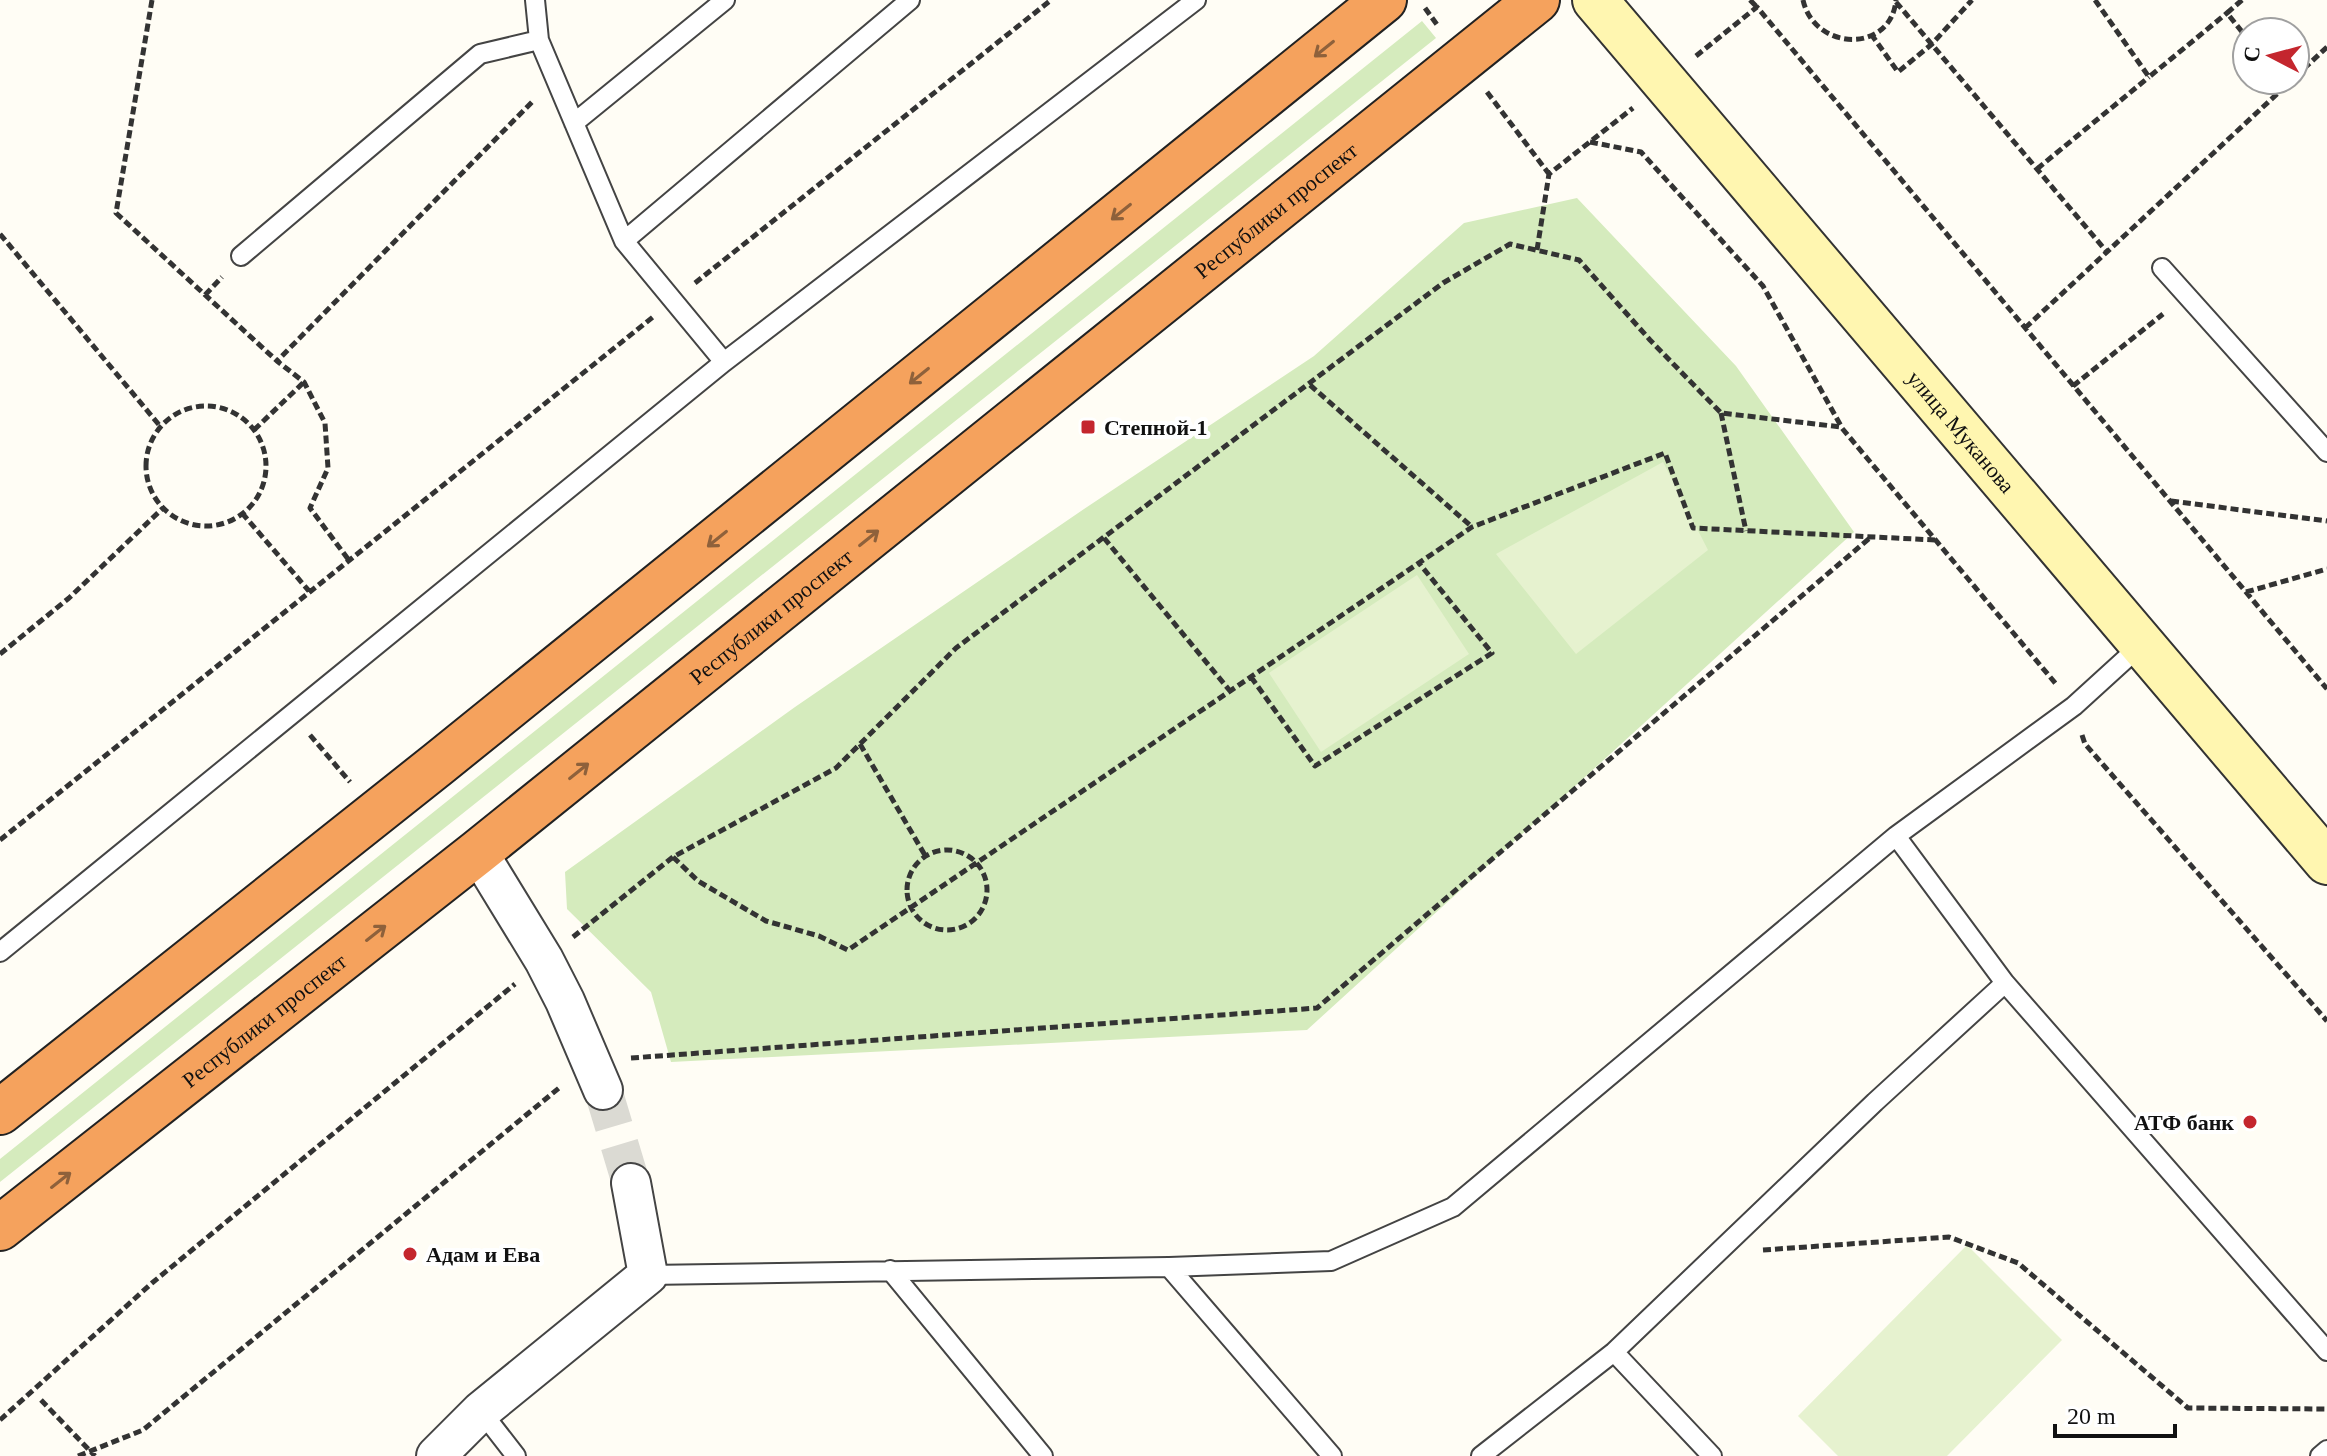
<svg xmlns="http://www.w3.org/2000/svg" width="2327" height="1456" viewBox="0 0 2327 1456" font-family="Georgia,serif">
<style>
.green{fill:#d5ebbd}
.pitch{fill:#e6f2cf}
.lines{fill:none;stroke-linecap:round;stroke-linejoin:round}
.street-tunnel{stroke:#dbdad3;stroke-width:38;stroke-dasharray:38 19;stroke-linecap:butt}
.lane-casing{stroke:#444;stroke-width:22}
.street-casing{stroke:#444;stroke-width:42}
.secondary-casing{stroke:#333;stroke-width:48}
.highway-casing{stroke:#222;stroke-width:48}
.path{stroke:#333;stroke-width:5;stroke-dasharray:8 4;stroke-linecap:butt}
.lane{stroke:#fff;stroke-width:18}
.street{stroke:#fff;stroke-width:38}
.secondary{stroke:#fff6b0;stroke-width:44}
.highway{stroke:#f5a25d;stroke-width:44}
.oneway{stroke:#8e613b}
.poi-dot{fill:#c4262e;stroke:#fff;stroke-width:3}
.labels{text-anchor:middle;stroke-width:8;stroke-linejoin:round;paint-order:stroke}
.street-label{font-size:22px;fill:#111;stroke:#fff}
.poi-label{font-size:22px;font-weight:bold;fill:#111;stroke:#fff;text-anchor:start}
</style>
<rect width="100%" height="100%" fill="#fffdf5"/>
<path class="green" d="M 1422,21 L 1436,38 L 0,1182 L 0,1159 Z
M 1577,198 L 1736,366 L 1854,532 L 1307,1030 L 671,1062 L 651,992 L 567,909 L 565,872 L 795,707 L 1084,509 L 1314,356 L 1464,223 Z"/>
<path class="pitch" d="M 1663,462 L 1708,550 L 1576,654 L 1496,554 Z
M 1417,575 L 1469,654 L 1321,752 L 1269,673 Z
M 1967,1245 L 2062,1340 L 1947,1456 L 1838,1456 L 1798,1416 Z"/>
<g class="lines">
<path class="street-tunnel" d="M 603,1090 L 631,1183"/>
<g class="lane-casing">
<path id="lane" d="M 535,0 L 539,40 L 624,241 L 724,362
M 574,123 L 725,0
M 624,241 L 910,0
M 241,256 L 480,54 L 539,40
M 2162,268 L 2327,452
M 0,952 L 724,362 L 1196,0
M 2005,983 L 2327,1351
M 1169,1267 L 1332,1456
M 890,1270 L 1043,1456
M 648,1275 L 1169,1267 L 1331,1261 L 1453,1207 L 1896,836 L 2074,706 L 2141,645
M 1614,1352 L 1712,1456
M 481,1411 L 516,1456
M 1481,1456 L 1614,1352 L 1875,1102 L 2005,983 L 1896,836
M 2320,1456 L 2327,1450"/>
</g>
<g class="street-casing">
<path id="street" d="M 478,852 L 544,960 L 565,1001 L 603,1090
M 436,1456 L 481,1411 L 648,1275 L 631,1183"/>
</g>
<g class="secondary-casing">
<g id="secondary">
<path id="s1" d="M 1595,0 L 2327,862"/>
</g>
</g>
<g class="highway-casing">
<g id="highway">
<path d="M 0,1112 L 438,764 L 1384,0"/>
<path id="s2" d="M 0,1228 L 478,852 L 1537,0"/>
</g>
</g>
<path class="path" d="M 152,0 L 116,213 L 277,361
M 1750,0 L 1757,7
M 1803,0 C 1814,51 1891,54 1896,0
M 2095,0 L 2149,77 L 2227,13
M 2242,0 L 2227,13 L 2247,38
M 1896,2 L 2107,252
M 1425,8 L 1438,26
M 1871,34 L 1898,72 L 1932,44 L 1972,0
M 1696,56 L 1757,7 L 2327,689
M 2295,77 L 2327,47
M 1487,92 L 1549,174
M 1590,142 L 1641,152 L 1763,286 L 1841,426
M 2037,169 L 2149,77
M 0,234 L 160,426
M 1537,250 L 1549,174 L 1633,108
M 695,283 L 1051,0
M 205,295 L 222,277
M 2025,328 L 2292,80
M 1310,385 L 1472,527
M 2073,386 L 2163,314
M146 466a60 60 0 1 1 120 0a60 60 0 1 1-120 0Z
M 1721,413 L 1746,531
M 254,430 L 304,382
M 2171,501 L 2327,521
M 242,513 L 309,591
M 1104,538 L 1230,691
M 348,559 L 310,508 L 328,468 L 325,423 L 304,382 L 277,361 L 534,100
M 2246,592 L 2327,569
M 0,654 L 69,598 L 163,508
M 1251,677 L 1315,766 L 1492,653 L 1419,563
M 310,735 L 350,782
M 2082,735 L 2085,744 L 2327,1021
M 860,744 L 926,857
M 0,840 L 653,317
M907 890a40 40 0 1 1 80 0a40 40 0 1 1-80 0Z
M 673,857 L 698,881 L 766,921 L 819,936 L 848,950 L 1472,527 L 1665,453 L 1693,528 L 1935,540
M 573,937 L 673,857 L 836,768 L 956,648 L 1443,283 L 1510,244 L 1579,260 L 1650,340 L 1721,413 L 1841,427 L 2056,684
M 631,1058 L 1317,1008 L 1871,537
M 1763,1250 L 1949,1237 L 2018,1263 L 2188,1408 L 2327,1409
M 41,1400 L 95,1456
M 0,1420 L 152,1283 L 515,984
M 78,1456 L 143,1430 L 559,1088"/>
<use href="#lane" class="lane"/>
<use href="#street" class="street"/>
<use href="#secondary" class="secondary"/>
<use href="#highway" class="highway"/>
</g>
<defs><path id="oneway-shaft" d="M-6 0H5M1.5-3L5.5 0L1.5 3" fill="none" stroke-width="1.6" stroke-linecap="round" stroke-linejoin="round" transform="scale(2)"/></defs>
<g class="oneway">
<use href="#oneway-shaft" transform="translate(1324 49) rotate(141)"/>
<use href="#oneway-shaft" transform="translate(1121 212) rotate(141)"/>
<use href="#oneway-shaft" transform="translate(919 376) rotate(141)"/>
<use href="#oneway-shaft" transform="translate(869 538) rotate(-39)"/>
<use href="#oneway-shaft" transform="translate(717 539) rotate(141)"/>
<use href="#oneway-shaft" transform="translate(579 771) rotate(-39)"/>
<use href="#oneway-shaft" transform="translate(376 933) rotate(-38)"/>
<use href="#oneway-shaft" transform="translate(61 1180) rotate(-38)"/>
</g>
<g class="poi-dot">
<rect x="1080" y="419" width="16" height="16" rx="4"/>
<circle cx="2250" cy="1122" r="8"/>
<circle cx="410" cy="1254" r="8"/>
</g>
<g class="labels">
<g class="street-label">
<text dy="8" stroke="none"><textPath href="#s2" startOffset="1632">Республики проспект</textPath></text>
<text dy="8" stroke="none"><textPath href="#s1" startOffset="566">улица Муканова</textPath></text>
<text dy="8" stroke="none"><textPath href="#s2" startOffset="984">Республики проспект</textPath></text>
<text dy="8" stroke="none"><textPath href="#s2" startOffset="336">Республики проспект</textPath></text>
</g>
<g class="poi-label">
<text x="1104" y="435">Степной-1</text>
<text x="2234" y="1130" text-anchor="end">АТФ банк</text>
<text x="426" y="1262">Адам и Ева</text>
</g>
</g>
<g transform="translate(2271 56) rotate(276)"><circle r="38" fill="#ffffff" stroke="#a0a0a0" stroke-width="2"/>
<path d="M0-6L14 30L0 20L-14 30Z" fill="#c4262e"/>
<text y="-12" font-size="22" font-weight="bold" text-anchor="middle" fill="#111111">С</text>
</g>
<path d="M2055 1424v12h120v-12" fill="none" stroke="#111111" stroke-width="4"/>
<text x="2067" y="1424" font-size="24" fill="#111111" stroke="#ffffff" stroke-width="6" paint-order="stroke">20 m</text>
</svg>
